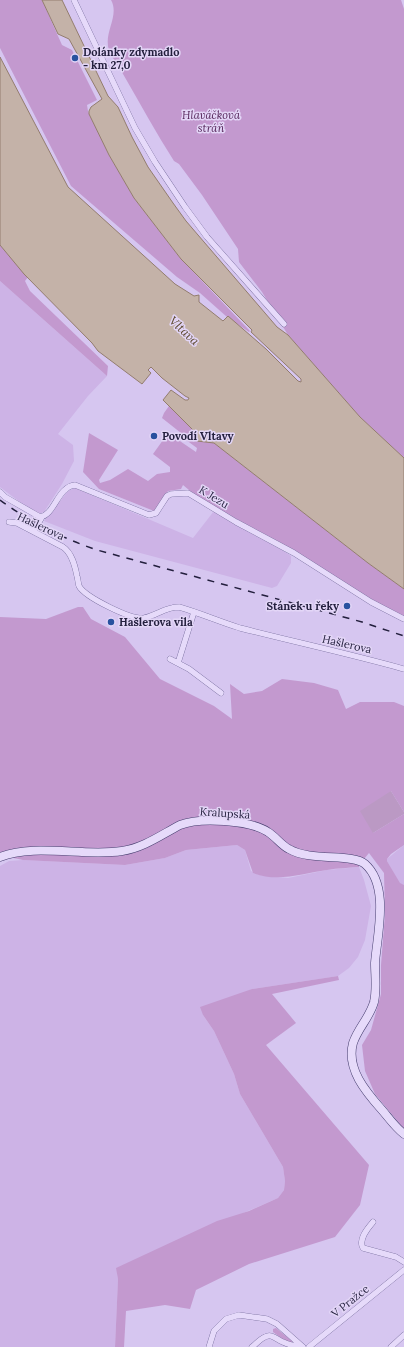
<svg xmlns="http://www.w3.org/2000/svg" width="404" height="1347" viewBox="0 0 404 1347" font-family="Lora,serif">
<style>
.farmland{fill:#cdb3e6}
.green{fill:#c399cf}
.cemetery{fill:#bb99c4}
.water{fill:#c4b2a8;stroke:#937d6e}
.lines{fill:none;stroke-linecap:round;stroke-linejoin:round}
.street-casing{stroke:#645b8d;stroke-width:6}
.secondary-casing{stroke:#463e6f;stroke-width:9}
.street{stroke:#e6dafa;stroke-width:5.5}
.secondary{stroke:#e6dafa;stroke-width:8}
.rail{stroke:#231f3d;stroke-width:1.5;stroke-dasharray:7 7;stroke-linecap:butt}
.poi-dot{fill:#28519f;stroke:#e3d6f7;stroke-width:1.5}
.labels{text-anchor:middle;stroke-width:3;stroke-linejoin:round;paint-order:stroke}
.poi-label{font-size:11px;font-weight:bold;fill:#231f3d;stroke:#e3d6f7;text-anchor:start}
.park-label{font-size:11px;font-style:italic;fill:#55255a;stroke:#e3d6f7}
.street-label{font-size:11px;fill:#231f3d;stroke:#e3d6f7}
.water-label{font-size:12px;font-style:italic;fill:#5d4a2e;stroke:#e3d6f7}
</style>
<rect width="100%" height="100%" fill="#d6c6f0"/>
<path class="farmland" d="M 0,281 L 107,376 L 88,396 L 58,434 L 73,445 L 74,461 L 62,484 L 44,512 L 39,514 L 33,512 L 0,487 Z
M 75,488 L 193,538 L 214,511 L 281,549 L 291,556 L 291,563 L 277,586 L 272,588 L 95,541 L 44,521 L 68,491 Z
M 237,845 L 245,850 L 251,871 L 259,875 L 288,878 L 327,870 L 359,867 L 364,880 L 371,906 L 365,940 L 358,957 L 349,968 L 338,976 L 252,989 L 203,1015 L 214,1031 L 234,1074 L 240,1094 L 283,1167 L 285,1181 L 284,1190 L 278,1198 L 117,1268 L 118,1279 L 115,1347 L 0,1347 L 0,866 L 9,861 L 23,860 L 125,865 L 165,858 L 186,850 Z
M 404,845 L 404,885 L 400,884 L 387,861 L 387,859 Z"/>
<path class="green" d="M 0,0 L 42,0 L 62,45 L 72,50 L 97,100 L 87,105 L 88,111 L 109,155 L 134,198 L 181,259 L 250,331 L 249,332 L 227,317 L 200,293 L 177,277 L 71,186 L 0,48 Z
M 111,0 L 401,0 L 404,9 L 404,458 L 360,417 L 288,335 L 262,292 L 239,262 L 238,249 L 202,195 L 179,164 L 174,161 C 156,133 140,103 123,74 C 120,67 111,57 109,50 C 103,33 120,16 111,0 Z
M 0,245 L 28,277 L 25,281 L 30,291 L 108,366 L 107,376 L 0,281 Z
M 169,406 L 195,431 L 198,440 L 214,443 L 368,563 L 404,589 L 404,619 L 201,500 L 183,485 L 181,489 L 168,491 L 154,511 L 99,489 L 83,472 L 89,433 L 118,450 L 99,480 L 100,483 L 110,480 L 128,469 L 148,481 L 157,474 L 170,472 L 170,467 L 153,454 L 168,433 L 196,452 L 197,448 L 182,437 L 181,433 L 162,418 L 164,413 Z
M 78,607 L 83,607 L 91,619 L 125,637 L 160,679 L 214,706 L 232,719 L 230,684 L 244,694 L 262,691 L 282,679 L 314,683 L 338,690 L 346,709 L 360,702 L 394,702 L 404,706 L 404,812 L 391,791 L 373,833 L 404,814 L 404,845 L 391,854 L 387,859 L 387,861 L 400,883 L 404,885 L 404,1129 L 375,1094 L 365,1071 L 362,1045 L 371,1030 L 381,994 L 381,965 L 385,914 L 384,873 L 369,853 L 359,865 L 359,867 C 348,868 338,868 327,870 C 303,873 278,883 253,873 L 245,850 L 237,845 L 186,850 L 165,858 L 125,865 L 23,860 L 0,855 L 0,617 L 46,619 Z
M 338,976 L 339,980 L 272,994 L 296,1023 L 266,1045 L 369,1165 L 360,1205 L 335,1237 L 249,1264 L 196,1290 L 190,1309 L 165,1305 L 126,1311 L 124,1347 L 115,1347 L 118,1279 L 116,1268 L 217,1221 L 249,1211 L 278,1198 L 284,1190 L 285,1181 L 283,1167 L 240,1094 L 234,1074 L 214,1031 L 203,1015 L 200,1007 L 252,989 Z
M 276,1328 L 292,1341 L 292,1343 L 285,1341 L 273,1332 L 273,1329 Z"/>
<path class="cemetery" d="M 391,791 L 404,812 L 404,814 L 373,833 L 360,811 Z"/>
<path class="water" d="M 42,0 L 62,0 L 108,96 L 118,107 L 132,137 L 148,167 L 173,203 L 186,221 L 277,327 L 288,335 L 360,417 L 404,458 L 404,589 L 368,563 L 214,443 L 197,441 L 194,431 L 163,400 L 171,390 L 185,400 L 188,400 L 189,398 L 185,396 L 162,378 L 151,367 L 148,370 L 151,373 L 142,384 L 98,351 L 92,343 L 24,274 L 0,245 L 0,57 L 68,187 L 175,284 L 194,296 L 199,295 L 199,302 L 223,321 L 228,316 L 266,349 L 298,381 L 301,382 L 301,379 L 251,332 L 252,330 L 181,259 L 134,198 L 109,155 L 89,114 L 89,111 L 91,107 L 102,99 L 69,39 L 58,34 Z"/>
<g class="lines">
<g class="street-casing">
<path id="street" d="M 74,0 L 135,128 L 155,162 L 185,207 L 207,237 L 284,324
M 0,492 L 5,497 L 40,517 C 55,515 57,487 75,485 L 149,515 L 156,513 L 167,496 L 171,494 L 188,493 L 236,522 L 294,553 L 371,602 L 404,619
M 9,522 L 17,523 L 63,547 C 72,553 75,566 77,576 C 78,579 78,583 79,586 C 85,597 131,620 144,618 C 157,615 166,607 179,607 C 200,613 220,622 240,628 C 295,642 350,654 404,669
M 34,531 L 42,517
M 170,659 L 189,669 L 221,693
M 178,663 L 194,612
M 373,1222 C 367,1229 358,1240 363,1248 L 396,1257 L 404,1262
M 209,1347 L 214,1331 L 226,1319 L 239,1315 L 267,1319 L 277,1324 L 303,1347
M 252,1347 C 256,1344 260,1339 265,1337 C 272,1333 277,1340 283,1342 C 289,1345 295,1346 302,1347
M 309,1347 L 404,1270
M 391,1347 L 404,1335"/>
</g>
<g class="secondary-casing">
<path id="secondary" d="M 0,857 C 34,843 85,857 122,851 C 143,848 161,835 180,825 C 200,817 250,820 268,832 C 276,837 281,845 289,849 C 311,862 352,853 365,864 C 390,886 377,935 375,963 C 375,976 377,989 374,1002 C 370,1017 358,1028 353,1043 C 346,1069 366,1092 382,1110 C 389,1118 395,1127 404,1134"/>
</g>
<use href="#street" class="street"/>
<use href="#secondary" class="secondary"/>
<path class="rail" d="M 0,500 C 30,522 62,538 97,550 L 362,622 L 404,636"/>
</g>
<g class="poi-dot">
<circle cx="75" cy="58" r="4"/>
<circle cx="154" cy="436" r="4"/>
<circle cx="347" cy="606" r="4"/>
<circle cx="111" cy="622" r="4"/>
</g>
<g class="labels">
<g class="poi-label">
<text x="83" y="56">Dolánky zdymadlo<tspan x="83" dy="13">- km 27,0</tspan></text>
<text x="162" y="440">Povodí Vltavy</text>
<text x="339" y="610" text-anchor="end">Stánek u řeky</text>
<text x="119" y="626">Hašlerova vila</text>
</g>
<g class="park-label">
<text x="211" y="119">Hlaváčková<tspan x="211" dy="13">stráň</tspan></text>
</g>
<g class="street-label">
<text transform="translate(214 497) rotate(31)" y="4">K Jezu</text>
<text transform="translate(41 526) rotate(25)" y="4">Hašlerova</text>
<text transform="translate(347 644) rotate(13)" y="4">Hašlerova</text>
<text transform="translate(225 813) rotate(4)" y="4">Kralupská</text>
<text transform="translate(350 1301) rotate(-39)" y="4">V Pražce</text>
</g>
<g class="water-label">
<text transform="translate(184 331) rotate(43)" y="4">Vltava</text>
</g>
</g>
</svg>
